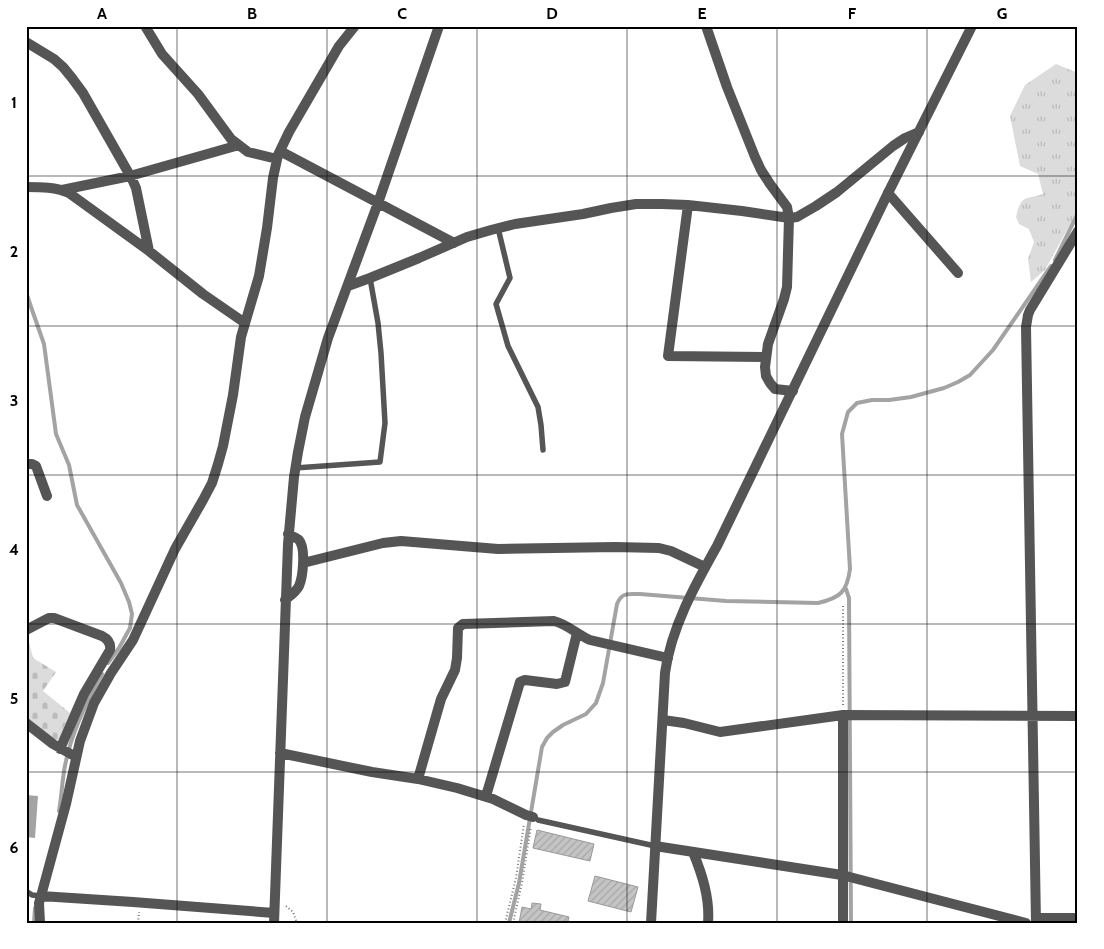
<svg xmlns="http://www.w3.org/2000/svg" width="1104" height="949" viewBox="0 0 1104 949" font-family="Cabin,sans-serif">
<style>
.grass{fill:url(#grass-tufts)}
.cemetery{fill:url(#cemetery-stones)}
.water{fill:#a3a3a3}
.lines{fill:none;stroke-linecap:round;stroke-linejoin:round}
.stream{stroke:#a3a3a3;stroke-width:4}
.building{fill:url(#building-hatch);stroke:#999}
.path{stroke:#777;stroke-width:2;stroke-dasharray:1 2.5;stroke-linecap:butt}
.service{stroke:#555;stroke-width:5.5}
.minor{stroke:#555;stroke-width:10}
.tertiary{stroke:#555;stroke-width:10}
.grid{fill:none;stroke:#000;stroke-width:1;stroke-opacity:0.55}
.neatline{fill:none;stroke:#000;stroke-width:2}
.grid-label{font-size:16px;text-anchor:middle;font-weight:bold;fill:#000}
</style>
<defs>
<pattern id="grass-tufts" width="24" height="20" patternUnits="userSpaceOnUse" patternTransform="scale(1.25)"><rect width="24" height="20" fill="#dcdcdc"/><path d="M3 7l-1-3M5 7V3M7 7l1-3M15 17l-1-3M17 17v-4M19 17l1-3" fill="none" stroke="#bbb"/></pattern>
<pattern id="cemetery-stones" width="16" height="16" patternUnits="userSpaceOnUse" patternTransform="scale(1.25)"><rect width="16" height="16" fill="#dcdcdc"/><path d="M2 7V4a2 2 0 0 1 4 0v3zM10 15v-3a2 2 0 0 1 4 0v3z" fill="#bbb"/></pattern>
<pattern id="building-hatch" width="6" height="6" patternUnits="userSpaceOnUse" patternTransform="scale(1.25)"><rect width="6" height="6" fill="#c4c4c4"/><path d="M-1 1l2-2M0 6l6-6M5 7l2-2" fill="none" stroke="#a7a7a7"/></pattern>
</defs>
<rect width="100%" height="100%" fill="#fff"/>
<path class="grass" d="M 1056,64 L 1078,73 L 1078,210 L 1045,270 L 1031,282 L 1028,259 L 1034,242 L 1029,229 L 1019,224 L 1016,217 C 1021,195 1024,200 1043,194 L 1038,174 L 1020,166 L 1010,116 L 1025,85 Z"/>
<path class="cemetery" d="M 27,634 L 33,658 L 56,672 L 43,691 L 70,713 L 58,740 L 52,741 L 26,719 Z"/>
<path class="water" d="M 26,795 L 38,796 L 35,838 L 26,837 Z"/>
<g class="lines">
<path class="stream" d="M 1055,260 L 1078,213
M 26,292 L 30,304 L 44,344 L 56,434 L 69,465 L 77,505 L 121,583 L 129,602 L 132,614 L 130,628 L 119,648 L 108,663
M 846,589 L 849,598 L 851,923
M 59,811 C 62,795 62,777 66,761 C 72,732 88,699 102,674
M 34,923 L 35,908
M 509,923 L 519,883 L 542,747 L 547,738 L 553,732 L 563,725 L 586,714 L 596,703 L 603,683 L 617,604 C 622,592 628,594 640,594 L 726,601 L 818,603 C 840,598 847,592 850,569 L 842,434 L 848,412 L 857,403 L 872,400 L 889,400 L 911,397 L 944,388 L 958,382 L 970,375 L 993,350 L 1051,266"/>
</g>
<path class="building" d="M 537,830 L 594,844 L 590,861 L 533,848 Z
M 595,876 L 638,887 L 631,912 L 588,901 Z
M 532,903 L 541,904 L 540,910 L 569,917 L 568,921 L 576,923 L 519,923 L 522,907 L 531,909 Z"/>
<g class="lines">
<path class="path" d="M 843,606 L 843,705
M 286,906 L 293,912 L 297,923
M 138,923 L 139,912
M 505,923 L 516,878 L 524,824
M 513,923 L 522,883 L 531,827"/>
<path class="service" d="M 498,228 L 510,278 L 496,304 L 508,346 L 538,407 L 541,425 L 543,450
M 295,468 L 380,462 L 385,423 L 381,353 L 378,323 L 370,278
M 538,820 L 655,846
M 26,891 L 32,895 L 41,896"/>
<path class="minor" d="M 145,26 L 162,54 L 198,94 L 231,139 L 248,152 L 277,159
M 706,26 L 727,87 L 755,157 L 761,170 L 770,184 L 787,207 L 789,218 L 787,287 L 784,299 L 768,344 L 765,367 L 766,376 L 770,383 L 775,389 L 793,391
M 26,42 L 54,59 L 63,67 L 72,78 L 83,93 L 132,179 L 136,188 L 149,251
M 280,151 L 454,243
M 26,187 C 41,187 56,187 69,193 L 149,251 L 203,294 L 245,323
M 62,190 L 130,176 L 239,145
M 888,193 L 958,273
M 688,205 L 668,356 L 766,357
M 348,286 L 370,278 L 419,258 L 467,237 L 491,230 L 515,224 L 583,214 L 611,208 L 636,204 L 662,204 L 688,205 L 742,211 L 789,218 L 797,217 L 816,206 L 837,192 L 893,146 L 905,138 L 919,132
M 26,464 L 32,464 L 36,466 L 47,496
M 303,563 L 383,543 L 401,541 L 498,549 L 615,547 L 659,548 L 671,551 L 705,567
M 285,600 C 290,596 296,592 299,586 C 303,577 306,548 299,540 C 297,538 291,536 288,534
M 26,630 L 49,618 L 54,618 L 102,636 C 108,639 111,643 110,650 L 84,694 L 60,749
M 663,720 L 684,723 L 720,732 L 843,715 L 1078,716
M 26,723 L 53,744 L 76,757
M 280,753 L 372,772 L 418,779 L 457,788 L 493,799 L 526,815 L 533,817
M 418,779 L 441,699 L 455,670 L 457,658 L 458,628 L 463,624 L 554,621 C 567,624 578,635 590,640 L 668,658
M 486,796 L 520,682 L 525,680 L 557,684 L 565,682 L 577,633
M 693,852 C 702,874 710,898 708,923
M 41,896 L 133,902 L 274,913
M 1036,918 L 1078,918
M 40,923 L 39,903 L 41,896 L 66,804 L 80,741 L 94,703 L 111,673 L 133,640 L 175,549 L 203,500 L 212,483 L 218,464 L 223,446 L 233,395 L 241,337 L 259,276 L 267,228 L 273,178 L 278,155 L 289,132 L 339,46 L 355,26
M 274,923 L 288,544 L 294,477 L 298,452 L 305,417 L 328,338 L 378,203 L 439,26
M 843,923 L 843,715
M 1036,923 L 1026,327 L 1028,315 L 1030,310 L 1078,231"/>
<path class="tertiary" d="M 655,846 L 842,875 L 1026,923
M 651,923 L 665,673 C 671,628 695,585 717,546 L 888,193 L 972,26"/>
</g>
<path class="grid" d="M 177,26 L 177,923M 327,26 L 327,923M 477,26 L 477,923M 627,26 L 627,923M 777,26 L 777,923M 927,26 L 927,923M 26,176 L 1078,176M 26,326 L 1078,326M 26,475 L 1078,475M 26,624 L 1078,624M 26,772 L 1078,772"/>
<rect width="1104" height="949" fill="none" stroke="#ffffff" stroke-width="55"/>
<rect x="28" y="28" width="1048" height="894" class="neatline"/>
<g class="grid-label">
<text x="102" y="19">A</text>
<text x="252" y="19">B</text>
<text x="402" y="19">C</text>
<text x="552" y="19">D</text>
<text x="702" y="19">E</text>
<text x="852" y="19">F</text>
<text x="1002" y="19">G</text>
<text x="14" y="108">1</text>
<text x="14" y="257">2</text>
<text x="14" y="406">3</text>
<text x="14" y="555">4</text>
<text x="14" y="704">5</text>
<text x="14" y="853">6</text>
</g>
</svg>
